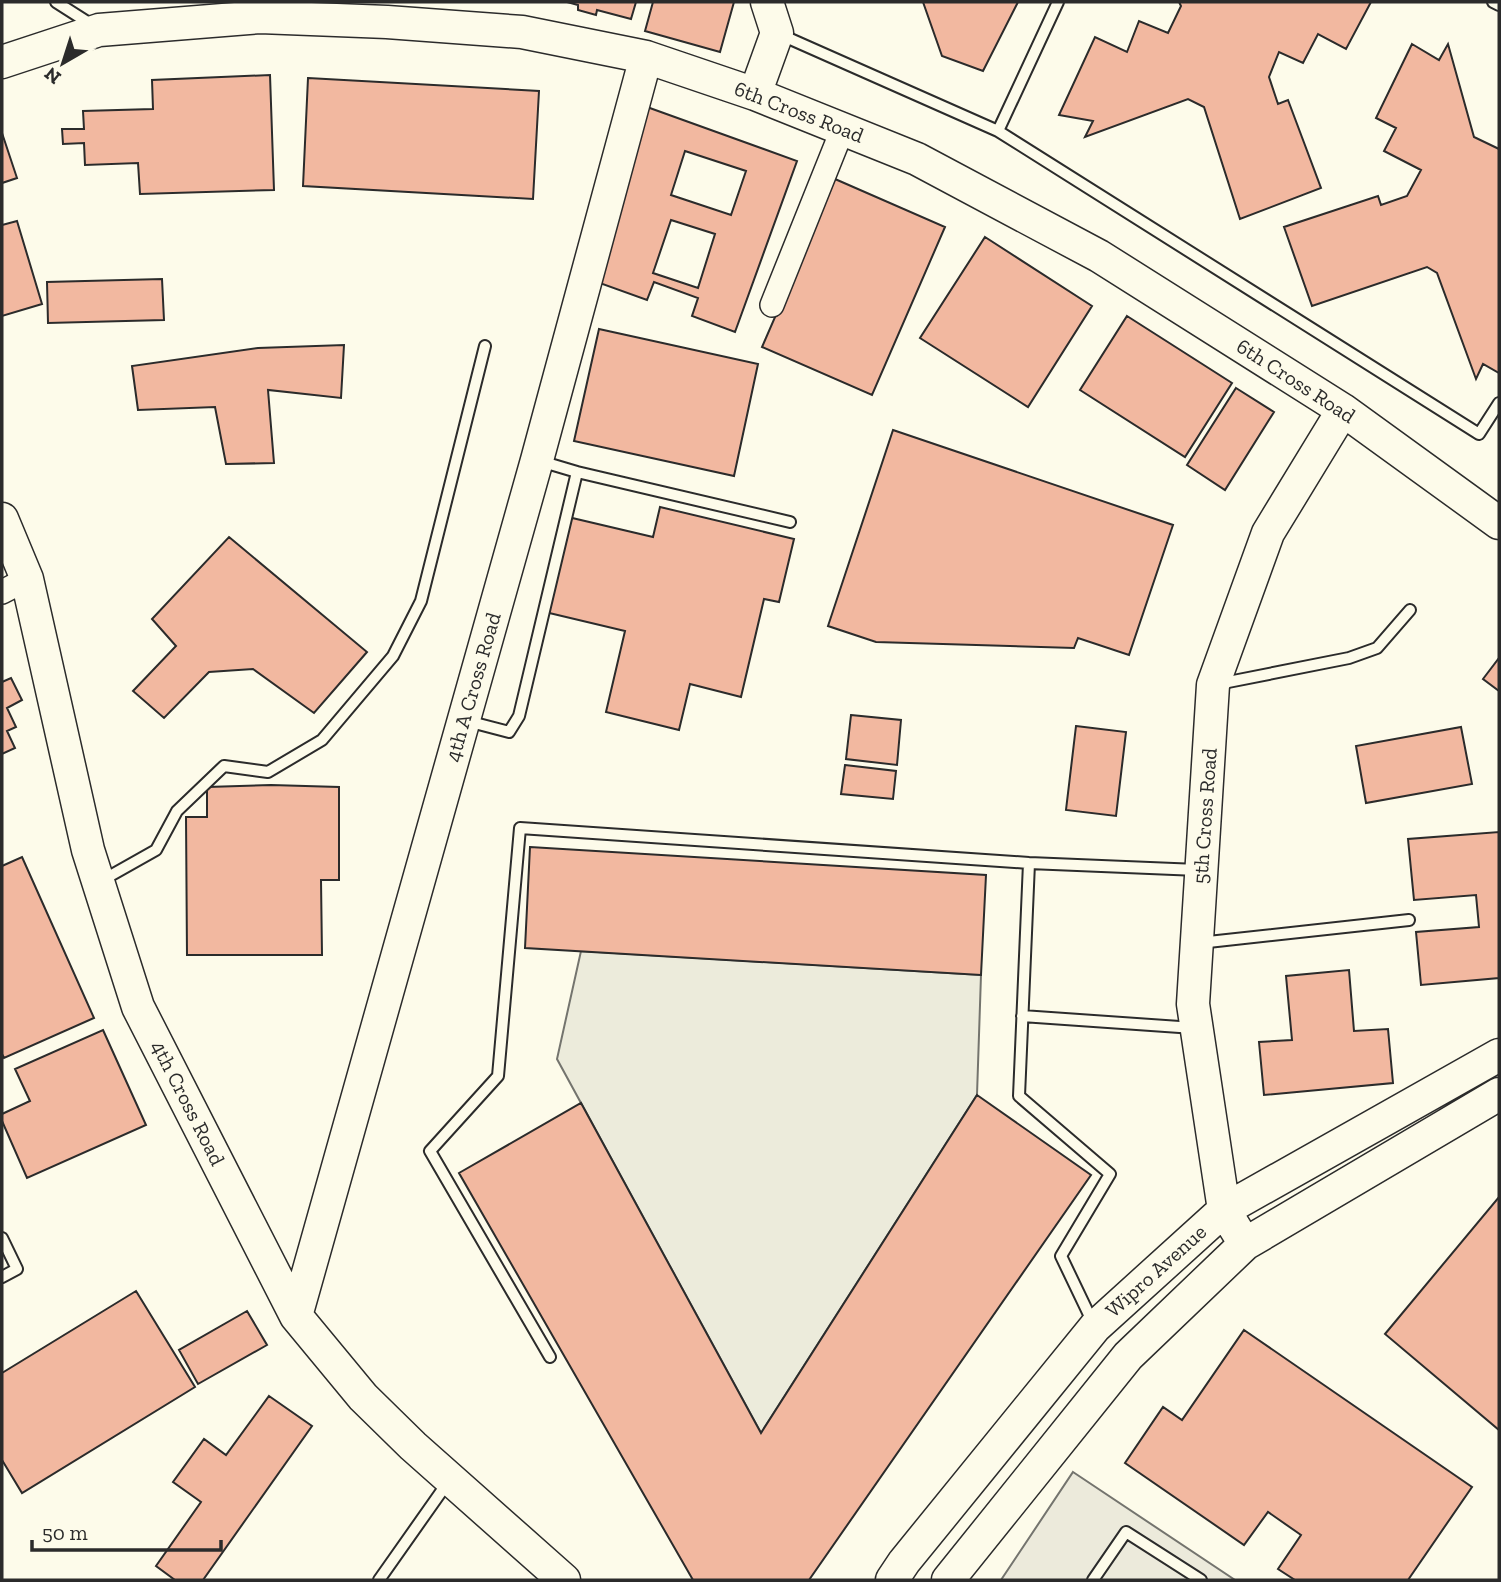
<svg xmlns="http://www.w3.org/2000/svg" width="1501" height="1582" viewBox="0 0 1501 1582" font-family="'Zilla Slab',serif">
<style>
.green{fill:#ecebdb;stroke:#74746e;stroke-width:2}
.parking{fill:#eceadb;stroke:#74746e;stroke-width:2}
.building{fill:#f2b8a0;stroke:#2b2b2b;stroke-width:2;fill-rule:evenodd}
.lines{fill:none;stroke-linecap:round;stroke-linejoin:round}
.lane-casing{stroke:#2b2b2b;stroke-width:14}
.street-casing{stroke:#2b2b2b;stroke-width:26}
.secondary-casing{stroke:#2b2b2b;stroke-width:35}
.lane{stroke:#fdfbea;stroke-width:10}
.street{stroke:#fdfbea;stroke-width:23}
.secondary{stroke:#fdfbea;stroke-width:32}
.labels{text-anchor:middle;stroke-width:5;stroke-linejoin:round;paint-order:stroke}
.street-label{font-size:21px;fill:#2b2b2b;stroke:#fdfbea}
</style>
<rect width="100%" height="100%" fill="#fdfbea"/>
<path class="green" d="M 581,951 L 981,975 L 977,1095 L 761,1433 L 557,1059 Z"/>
<path class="parking" d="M 1073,1472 L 1235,1580 L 1001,1580 Z"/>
<path class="building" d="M 567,2 L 636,2 L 631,19 L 597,10 L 596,15 L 578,10 L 578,5 Z
M 653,2 L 734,2 L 720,52 L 645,31 Z
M 923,2 L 1018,2 L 983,71 L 942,56 Z
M 1179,2 L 1371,2 L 1346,49 L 1318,34 L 1303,63 L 1279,52 L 1269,77 L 1278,104 L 1288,100 L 1321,188 L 1240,219 L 1204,107 L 1188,99 L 1085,137 L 1093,121 L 1059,115 L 1095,37 L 1127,52 L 1139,21 L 1168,33 L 1181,6 Z
M 1412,44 L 1439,60 L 1448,44 L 1474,137 L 1499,149 L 1499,373 L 1483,364 L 1476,379 L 1437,273 L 1427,267 L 1312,306 L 1284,227 L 1378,196 L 1381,205 L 1407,196 L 1421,170 L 1384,151 L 1396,128 L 1376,118 Z
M 270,75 L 274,190 L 140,194 L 138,163 L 85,165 L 84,143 L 63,144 L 62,129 L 84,129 L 83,111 L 153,109 L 152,80 Z
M 308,78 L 539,91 L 533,199 L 303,186 Z
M 647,107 L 797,161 L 735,332 L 692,316 L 698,298 L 654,282 L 647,300 L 594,281 ZM 685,151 L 746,171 L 731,215 L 671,195 ZM 671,220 L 715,234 L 698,288 L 653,273 Z
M 2,133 L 17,178 L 2,183 Z
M 835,179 L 945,227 L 872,395 L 762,347 Z
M 17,221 L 42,304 L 2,316 L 2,225 Z
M 985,237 L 1092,306 L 1028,407 L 920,338 Z
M 162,279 L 164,320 L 48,323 L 47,282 Z
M 1127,316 L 1232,383 L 1185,457 L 1080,390 Z
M 599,329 L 758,364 L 734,476 L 574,441 Z
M 344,345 L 341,398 L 268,390 L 274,463 L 226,464 L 215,407 L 138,410 L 132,366 L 258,348 Z
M 1236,388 L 1274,412 L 1225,490 L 1187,465 Z
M 893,430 L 1173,525 L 1129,655 L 1078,638 L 1074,648 L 876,642 L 828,626 Z
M 660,507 L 794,539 L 779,602 L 764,599 L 741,697 L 690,684 L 679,730 L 606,712 L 625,631 L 545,612 L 568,517 L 653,537 Z
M 229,537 L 367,652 L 314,713 L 253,669 L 209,672 L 164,718 L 133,691 L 176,646 L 152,619 Z
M 1499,658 L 1499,691 L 1483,679 Z
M 11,678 L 22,700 L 7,708 L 16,727 L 7,731 L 15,748 L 2,754 L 2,682 Z
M 851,715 L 901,720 L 897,765 L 846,759 Z
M 1076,726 L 1126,732 L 1116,816 L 1066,810 Z
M 1461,727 L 1472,784 L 1366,803 L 1356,746 Z
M 845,765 L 896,771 L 893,799 L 841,794 Z
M 271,785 L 339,787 L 339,880 L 321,880 L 322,955 L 187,955 L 186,817 L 207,817 L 207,787 Z
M 1499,832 L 1499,978 L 1421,985 L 1416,932 L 1479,927 L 1476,895 L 1414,900 L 1408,839 Z
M 530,847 L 986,875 L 981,975 L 525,948 Z
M 22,857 L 94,1018 L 4,1058 L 2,1054 L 2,866 Z
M 1349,970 L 1354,1031 L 1388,1029 L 1393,1083 L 1264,1095 L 1259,1042 L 1292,1040 L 1286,976 Z
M 103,1030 L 146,1125 L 27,1178 L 2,1121 L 2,1114 L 30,1101 L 15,1069 Z
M 977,1095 L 1091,1175 L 809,1580 L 693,1580 L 459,1173 L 581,1103 L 761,1433 Z
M 1499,1197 L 1499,1430 L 1385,1334 Z
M 136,1291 L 195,1387 L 22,1493 L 2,1460 L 2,1373 Z
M 247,1311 L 267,1345 L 198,1384 L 179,1350 Z
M 1244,1330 L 1472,1487 L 1408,1580 L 1295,1580 L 1278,1569 L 1301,1535 L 1268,1512 L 1244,1545 L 1125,1463 L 1163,1407 L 1182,1420 Z
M 269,1396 L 312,1426 L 203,1580 L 175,1580 L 156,1566 L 201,1502 L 173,1482 L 204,1439 L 226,1455 Z"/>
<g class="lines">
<g class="lane-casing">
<path id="lane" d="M 56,2 L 92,25
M 1493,2 L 1499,5
M 779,34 L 998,131 L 1479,434 L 1499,403
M 998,131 L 1058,2
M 540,461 L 577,472
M 1218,684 L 1349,658 L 1377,648 L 1410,610
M 467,721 L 509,732 L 519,716 L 577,472 L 790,522
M 1029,863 L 1019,1096 L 1110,1174 L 1061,1256 L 1094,1325
M 101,881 L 156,850 L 177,811 L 224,766 L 268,772 L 322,740 L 393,656 L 421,601 L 485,346
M 1199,943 L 1409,920
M 1022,1016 L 1194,1028
M 2,1238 L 17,1269 L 2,1277
M 550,1357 L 430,1151 L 498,1076 L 520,828 L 1029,863 L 1198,870
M 379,1580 L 448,1482
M 1093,1580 L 1126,1532 L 1201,1580"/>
</g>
<g class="street-casing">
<path id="street" d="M 772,305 L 843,128
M 2,592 L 27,579"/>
</g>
<g class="secondary-casing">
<path id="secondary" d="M 2,62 L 99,30 L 260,17 L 387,22 L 522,32 L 646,57 L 755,94 L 917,159 L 1099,256 L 1343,410 L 1499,523
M 755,94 L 777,33 L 767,2
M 2,519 L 27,579 L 88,850 L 138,1007 L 296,1316 L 363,1397 L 413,1446 L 564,1580
M 1245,1244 L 1224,1210 L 1193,1004 L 1213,685 L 1268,533 L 1343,410
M 296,1316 L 537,460 L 646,57
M 892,1580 L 904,1562 L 1095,1327 L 1224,1210 L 1499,1055
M 948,1580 L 1128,1356 L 1245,1244 L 1499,1094"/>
</g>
<use href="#lane" class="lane"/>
<use href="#street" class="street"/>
<use href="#secondary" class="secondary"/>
</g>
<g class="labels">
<g class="street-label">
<text transform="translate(799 112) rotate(21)" y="7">6th Cross Road</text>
<text transform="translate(1296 381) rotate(33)" y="7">6th Cross Road</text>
<text transform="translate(473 687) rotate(-74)" y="7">4th A Cross Road</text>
<text transform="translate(1205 816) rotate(-86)" y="7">5th Cross Road</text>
<text transform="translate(188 1103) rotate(63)" y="7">4th Cross Road</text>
<text transform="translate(1156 1271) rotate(-42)" y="7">Wipro Avenue</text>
</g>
</g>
<rect width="1501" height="1582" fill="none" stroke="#2b2b2b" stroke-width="7"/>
<g transform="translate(63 63) rotate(219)" stroke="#fdfbea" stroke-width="5" paint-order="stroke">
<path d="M0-5L12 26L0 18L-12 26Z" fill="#2b2b2b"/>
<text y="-10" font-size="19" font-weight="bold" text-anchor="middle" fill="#2b2b2b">N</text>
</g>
<path d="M32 1540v10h189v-10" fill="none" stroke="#2b2b2b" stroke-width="3.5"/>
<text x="42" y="1540" font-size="21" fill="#2b2b2b" stroke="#fdfbea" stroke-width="5" paint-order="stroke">50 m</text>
</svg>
